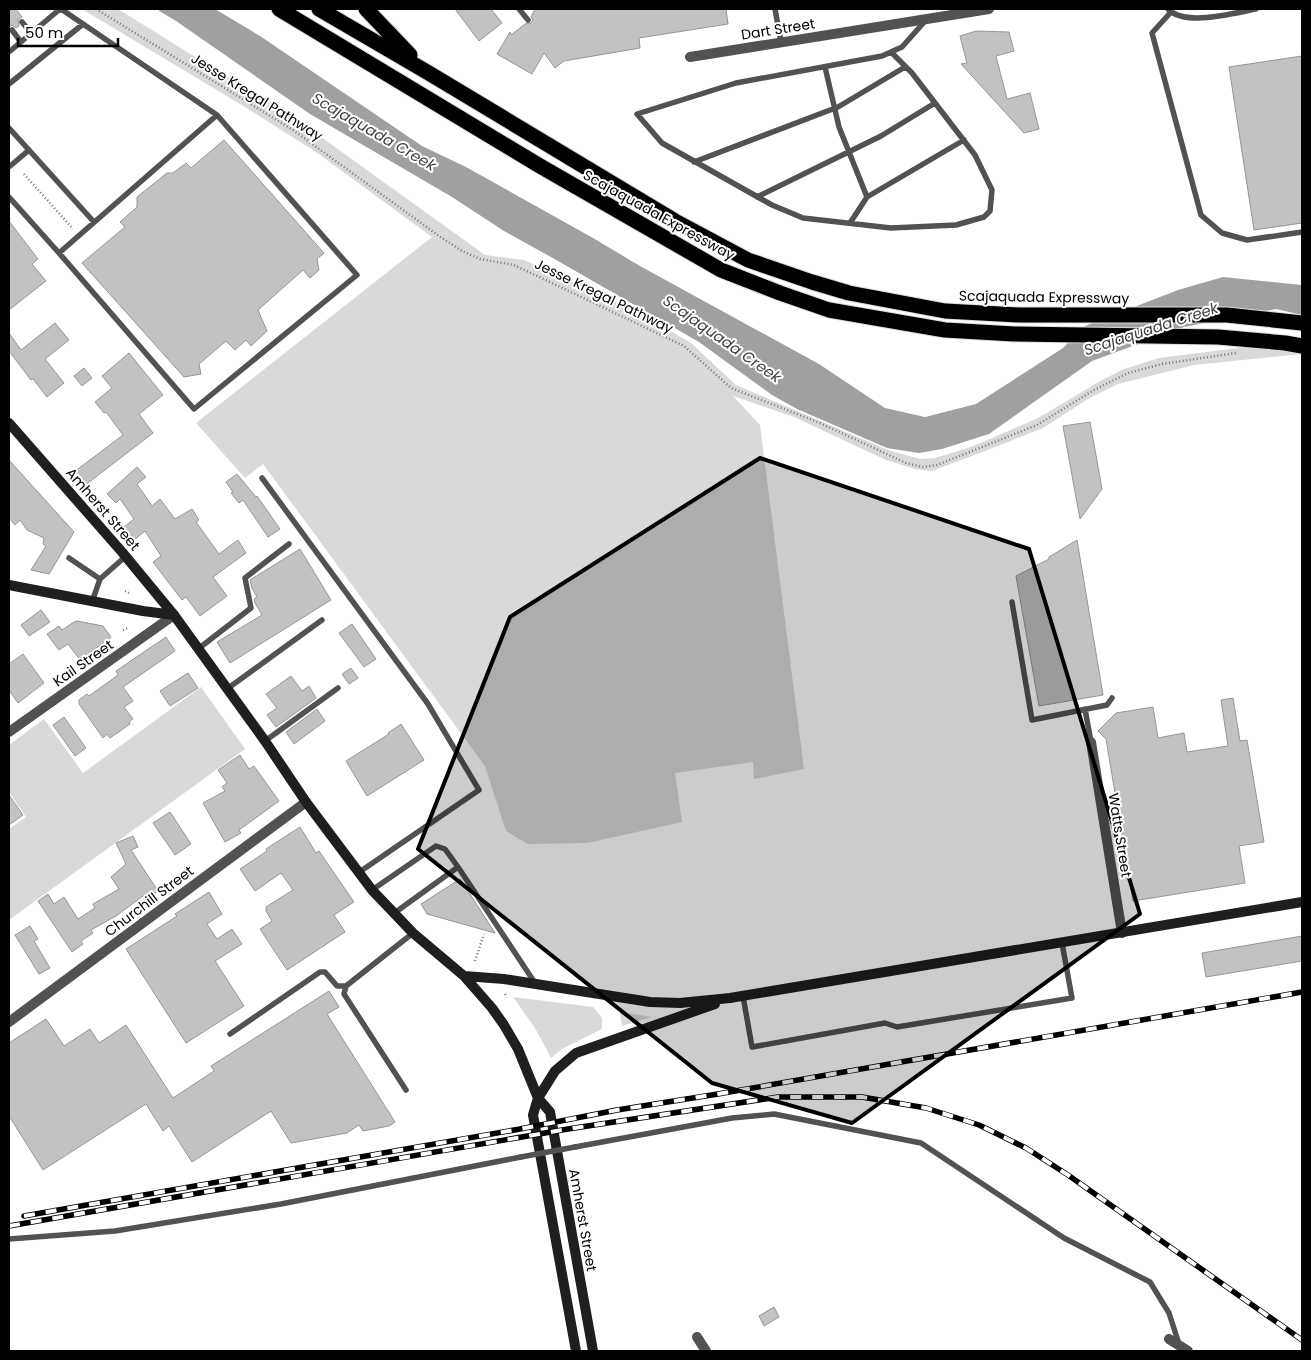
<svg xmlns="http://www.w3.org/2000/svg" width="1311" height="1360" viewBox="0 0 1311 1360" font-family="Poppins,sans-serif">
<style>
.green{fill:#d9d9d9}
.water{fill:#a0a0a0}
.building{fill:#c2c2c2;stroke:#969696}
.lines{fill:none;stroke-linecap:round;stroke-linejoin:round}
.highway-casing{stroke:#dbdbdb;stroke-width:17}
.path{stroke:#747474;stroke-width:2.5;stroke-dasharray:1 2.5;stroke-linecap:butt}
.lane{stroke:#525252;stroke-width:5.5}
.street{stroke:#525252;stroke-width:10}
.secondary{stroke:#1f1f1f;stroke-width:10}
.highway{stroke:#000;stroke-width:15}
.rail-casing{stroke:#000;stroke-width:5.5}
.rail{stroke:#fff;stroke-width:4;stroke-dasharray:11;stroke-linecap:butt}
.lane-bridge{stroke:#525252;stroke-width:5.5}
.marked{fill:#000;fill-opacity:0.2;stroke:#000;stroke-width:4;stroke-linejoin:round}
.labels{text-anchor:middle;stroke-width:4;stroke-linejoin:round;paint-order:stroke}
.street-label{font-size:14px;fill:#000;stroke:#fff}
.water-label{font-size:15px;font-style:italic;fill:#414141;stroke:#fff}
</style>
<rect width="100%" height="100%" fill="#fff"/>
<path class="green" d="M 82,9 L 118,9 L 303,124 L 485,255 L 524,260 L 638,312 L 691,343 L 736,385 L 888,450 L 920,459 L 935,458 L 971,447 L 1038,418 L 1102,380 L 1124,369 L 1159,358 L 1254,346 L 1302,345 L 1302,354 L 1194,365 L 1118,384 L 1088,399 L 1043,428 L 980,453 L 932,471 L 915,469 L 886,460 L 794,417 L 733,396 L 760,425 L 804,769 L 754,779 L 753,762 L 675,773 L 682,822 L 587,843 L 528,844 L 506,831 L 485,766 L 263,464 L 245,478 L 196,423 L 432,237 L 316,152 L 245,107 Z
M 201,687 L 245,749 L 9,920 L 9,829 L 26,817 L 9,792 L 9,745 L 44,719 L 83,773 Z
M 513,997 L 593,1007 L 602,1018 L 602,1029 L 562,1049 L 551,1058 L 535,1028 Z
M 620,1012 L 652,1017 L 622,1026 Z"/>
<path class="water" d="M 156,9 L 215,9 L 260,36 L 422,146 L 466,167 L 593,238 L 640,266 L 819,364 L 885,408 L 925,417 L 976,404 L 1063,348 L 1085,326 L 1178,290 L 1223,277 L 1302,285 L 1302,315 L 1276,309 L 1184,327 L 1092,361 L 989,434 L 942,449 L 919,453 L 887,448 L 797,409 L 772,395 L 699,342 L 551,257 L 504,231 L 452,197 L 310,114 L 176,21 Z"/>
<path class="building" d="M 9,9 L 16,9 L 22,17 L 18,20 L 19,26 L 16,28 L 12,25 L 9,27 Z
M 455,9 L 491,9 L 502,23 L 479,41 Z
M 535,9 L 726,9 L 728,24 L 639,38 L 640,48 L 564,61 L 555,68 L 544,53 L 532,74 L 497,54 L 510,32 L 511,35 L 525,24 L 531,23 L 533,20 L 531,17 Z
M 976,31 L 1009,32 L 1014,51 L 996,56 L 1007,99 L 1030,93 L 1039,129 L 1024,133 L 961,64 L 967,63 L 960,36 Z
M 1302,56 L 1302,223 L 1254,230 L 1229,67 Z
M 224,140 L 324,253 L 317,259 L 319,270 L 310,278 L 303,270 L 258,310 L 267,331 L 251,346 L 246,340 L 235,350 L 226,341 L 199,364 L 201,374 L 184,377 L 82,263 L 125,227 L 120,222 L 137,207 L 137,197 L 167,173 L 173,173 L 186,163 L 191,168 Z
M 9,221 L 38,259 L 32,264 L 46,281 L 9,310 Z
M 55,323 L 69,340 L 45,359 L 64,383 L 47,397 L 33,379 L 31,380 L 9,351 L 9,333 L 21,350 Z
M 129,353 L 163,395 L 139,414 L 153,433 L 84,486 L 74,472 L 123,435 L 106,412 L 104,413 L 95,402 L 112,388 L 102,376 Z
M 84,368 L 92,378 L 82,386 L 74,376 Z
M 1090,422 L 1102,489 L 1080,519 L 1063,426 Z
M 9,460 L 74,532 L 49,574 L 31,570 L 46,546 L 43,544 L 44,538 L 27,530 L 20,520 L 15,525 L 9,518 Z
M 137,467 L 146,477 L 137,484 L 152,506 L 160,499 L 175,519 L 192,509 L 199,520 L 196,522 L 219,554 L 238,540 L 246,553 L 213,577 L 227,596 L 200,616 L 186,597 L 182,600 L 153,562 L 161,556 L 145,531 L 134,540 L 124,527 L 134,519 L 120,499 L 116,503 L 107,494 Z
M 237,474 L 256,497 L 257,496 L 280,529 L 268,537 L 243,500 L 239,503 L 231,493 L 233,492 L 226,482 Z
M 1077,540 L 1103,695 L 1039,706 L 1016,576 L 1049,559 L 1049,557 Z
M 300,549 L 331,600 L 230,663 L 217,642 L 262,615 L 255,603 L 254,599 L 257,597 L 252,588 L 250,580 Z
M 41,610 L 50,622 L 29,636 L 21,625 Z
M 77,621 L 103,626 L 111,637 L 80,660 L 68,644 L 59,650 L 47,634 L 59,626 L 62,630 L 74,622 Z
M 352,624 L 376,659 L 364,667 L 339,633 Z
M 166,637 L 175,651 L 123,687 L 133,701 L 124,707 L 133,719 L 129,722 L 130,724 L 110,738 L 107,734 L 103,738 L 79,704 L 79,700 L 87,694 L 89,696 L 118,675 L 116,671 Z
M 23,654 L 44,683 L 18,703 L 9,690 L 9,664 Z
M 351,668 L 358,678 L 349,684 L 342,674 Z
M 188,673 L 198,688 L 170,706 L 160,691 Z
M 291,676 L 302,691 L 309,686 L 316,698 L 276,727 L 267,715 L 277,708 L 266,694 Z
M 1233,698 L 1240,741 L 1247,740 L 1264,842 L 1239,846 L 1245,883 L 1133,901 L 1106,739 L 1098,731 L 1116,713 L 1153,707 L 1158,738 L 1184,733 L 1187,752 L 1228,746 L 1221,700 Z
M 317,709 L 325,721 L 294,744 L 286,732 Z
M 64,717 L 86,748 L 75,756 L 53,725 Z
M 401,724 L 424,760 L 367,796 L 346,761 L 389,734 L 388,733 Z
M 240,755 L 249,769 L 254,766 L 279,801 L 239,830 L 241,833 L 225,842 L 203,803 L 225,791 L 222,787 L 227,783 L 218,770 Z
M 9,795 L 23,815 L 9,825 Z
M 170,812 L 191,844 L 175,855 L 153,823 Z
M 300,827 L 316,853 L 319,851 L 354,902 L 334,915 L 345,932 L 287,970 L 260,929 L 272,921 L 266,911 L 266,907 L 293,890 L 281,873 L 255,891 L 240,869 L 267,851 L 266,849 Z
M 133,836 L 138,847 L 131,850 L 158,891 L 144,899 L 143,896 L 116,916 L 91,930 L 93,933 L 81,941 L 83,944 L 72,952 L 38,901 L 48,894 L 54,904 L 64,897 L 78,919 L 95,908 L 93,904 L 119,889 L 111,877 L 126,864 L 116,843 Z
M 460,879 L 461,880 L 495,933 L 427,914 L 421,904 Z
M 209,892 L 222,914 L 207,924 L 217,939 L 232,929 L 242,944 L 215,961 L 244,1006 L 186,1043 L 126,949 L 177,916 L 175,914 Z
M 30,926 L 38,939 L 34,941 L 50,968 L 39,974 L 15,935 Z
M 1302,936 L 1302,961 L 1206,977 L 1202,953 Z
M 329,991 L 339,1007 L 327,1014 L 395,1122 L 389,1126 L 363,1131 L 359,1125 L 347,1133 L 291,1143 L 271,1111 L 192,1162 L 169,1126 L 163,1131 L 146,1104 L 43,1170 L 9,1116 L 9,1043 L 46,1019 L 64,1046 L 90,1029 L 99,1043 L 126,1025 L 173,1098 L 214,1071 L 211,1066 Z
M 774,1307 L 779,1317 L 764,1326 L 759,1316 Z"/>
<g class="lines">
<g class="highway-casing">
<path id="highway" d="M 279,9 L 540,166 L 721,270 L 780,293 L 829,310 L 945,330 L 1014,334 L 1218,337 L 1285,343 L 1302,346
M 319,9 L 427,72 L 675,221 L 748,260 L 812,282 L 849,293 L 945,311 L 1020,315 L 1227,315 L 1302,323
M 366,9 L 410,55"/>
</g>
<path class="path" d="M 96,9 L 293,130 L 439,236 L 462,251 L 480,259 L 514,265 L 684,346 L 731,388 L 820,423 L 906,463 L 923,467 L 937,465 L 1037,425 L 1094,390 L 1128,373 L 1162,364 L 1236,353
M 24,174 L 73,229
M 125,591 L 129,593
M 123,630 L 128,628
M 475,961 L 484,934
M 505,994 L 507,997"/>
<path class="lane" d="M 519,9 L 528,20
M 775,9 L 781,42
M 1168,9 C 1185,27 1234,13 1256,9
M 1171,12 L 1152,33 L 1201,215 L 1222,233 L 1247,240 L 1302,232
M 22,22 L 31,33
M 12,30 L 21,42
M 9,52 L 60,9
M 891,52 L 912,73 L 975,155 L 992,190 L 990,211 L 984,217 L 956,225 L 891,228 L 803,218 L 772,205 L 662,143 L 637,114 L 736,83 L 882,56 L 902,47 L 926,20
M 825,67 L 839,127 L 867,197
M 9,84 L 83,24
M 9,128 L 94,222
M 694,162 L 838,107 L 905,67
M 9,167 L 29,150
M 9,197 L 59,253 L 217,115 L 61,9
M 757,197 L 881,136 L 935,103
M 850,223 L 867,197 L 964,140
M 59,253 L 194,409 L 357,275 L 217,115
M 262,478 L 428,704 L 479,790 L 358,873
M 69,558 L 100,579
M 92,602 L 100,579 L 126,556
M 1012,602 L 1032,720 L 1107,705 L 1112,698
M 198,649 L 251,608 L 245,578 L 289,544
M 227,689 L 322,620
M 1085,709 L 1091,742
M 265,741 L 338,688
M 372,890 L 436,846 L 445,849 L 458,867
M 393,914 L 458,867 L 535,983
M 743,996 L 752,1047 L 885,1023 L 897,1027 L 1072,998 L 1062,943
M 230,1034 L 320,972 L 325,972 L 337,986 L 346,986
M 406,1090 L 344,994 L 346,986 L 413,933
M 575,1147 L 732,1118 L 774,1114 L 921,1143 L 1064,1238 L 1150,1282 L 1169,1313 L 1179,1344
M 9,1239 L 115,1231 L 281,1204 L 521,1157"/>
<path class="street" d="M 690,57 L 989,9
M 9,732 L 174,615
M 1091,742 L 1122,933
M 9,1022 L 306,802
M 697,1337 L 706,1351
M 1169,1339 L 1188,1351"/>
<path class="secondary" d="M 9,423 L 122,552 L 174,615 L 265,741 L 306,802 L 372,890 L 413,933 L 464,976 L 492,1008 L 504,1025 L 518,1049 L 538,1098 L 550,1112 L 593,1351
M 9,585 L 143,611 L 174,615
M 464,976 L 504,979 L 650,1002 L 680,1003 L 730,998 L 1302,902
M 576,1351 L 533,1115 L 538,1098 L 555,1071 L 576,1053 L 715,1004"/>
<use href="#highway" class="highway"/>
<g class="rail-casing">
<path id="rail" d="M 24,1216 L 520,1129 L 617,1110 L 718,1094 L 1302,992
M 9,1226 L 568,1129 L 778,1097 L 862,1097 L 926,1108 L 979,1125 L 1026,1148 L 1068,1175 L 1302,1340"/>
</g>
<use href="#rail" class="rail"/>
<path class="lane-bridge" d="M 521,1157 L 575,1147"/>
</g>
<path class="marked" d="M 760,458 L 1029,549 L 1140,914 L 852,1123 L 712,1083 L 418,849 L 510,617 Z"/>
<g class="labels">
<g class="street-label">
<text transform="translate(778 29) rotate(-9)" y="5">Dart Street</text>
<text transform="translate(257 97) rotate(32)" y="5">Jesse Kregal Pathway</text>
<text transform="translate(659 215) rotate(29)" y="5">Scajaquada Expressway</text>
<text transform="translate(604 296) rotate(26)" y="5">Jesse Kregal Pathway</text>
<text transform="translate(1044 297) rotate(1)" y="5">Scajaquada Expressway</text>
<text transform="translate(103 509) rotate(49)" y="5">Amherst Street</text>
<text transform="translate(83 663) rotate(-35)" y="5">Kail Street</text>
<text transform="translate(1120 835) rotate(81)" y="5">Watts Street</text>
<text transform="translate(149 901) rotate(-37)" y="5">Churchill Street</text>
<text transform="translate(583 1220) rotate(80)" y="5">Amherst Street</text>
</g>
<g class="water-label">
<text transform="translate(374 132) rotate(30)" y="5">Scajaquada Creek</text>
<text transform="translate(1151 329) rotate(-18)" y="5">Scajaquada Creek</text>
<text transform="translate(722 339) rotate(35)" y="5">Scajaquada Creek</text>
</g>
</g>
<rect width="1311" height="1360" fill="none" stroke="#000000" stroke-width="20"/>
<path d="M18 38v8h100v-8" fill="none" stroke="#000000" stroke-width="2.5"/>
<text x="25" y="38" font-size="15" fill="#000000" stroke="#ffffff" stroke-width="4" paint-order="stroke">50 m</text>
</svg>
